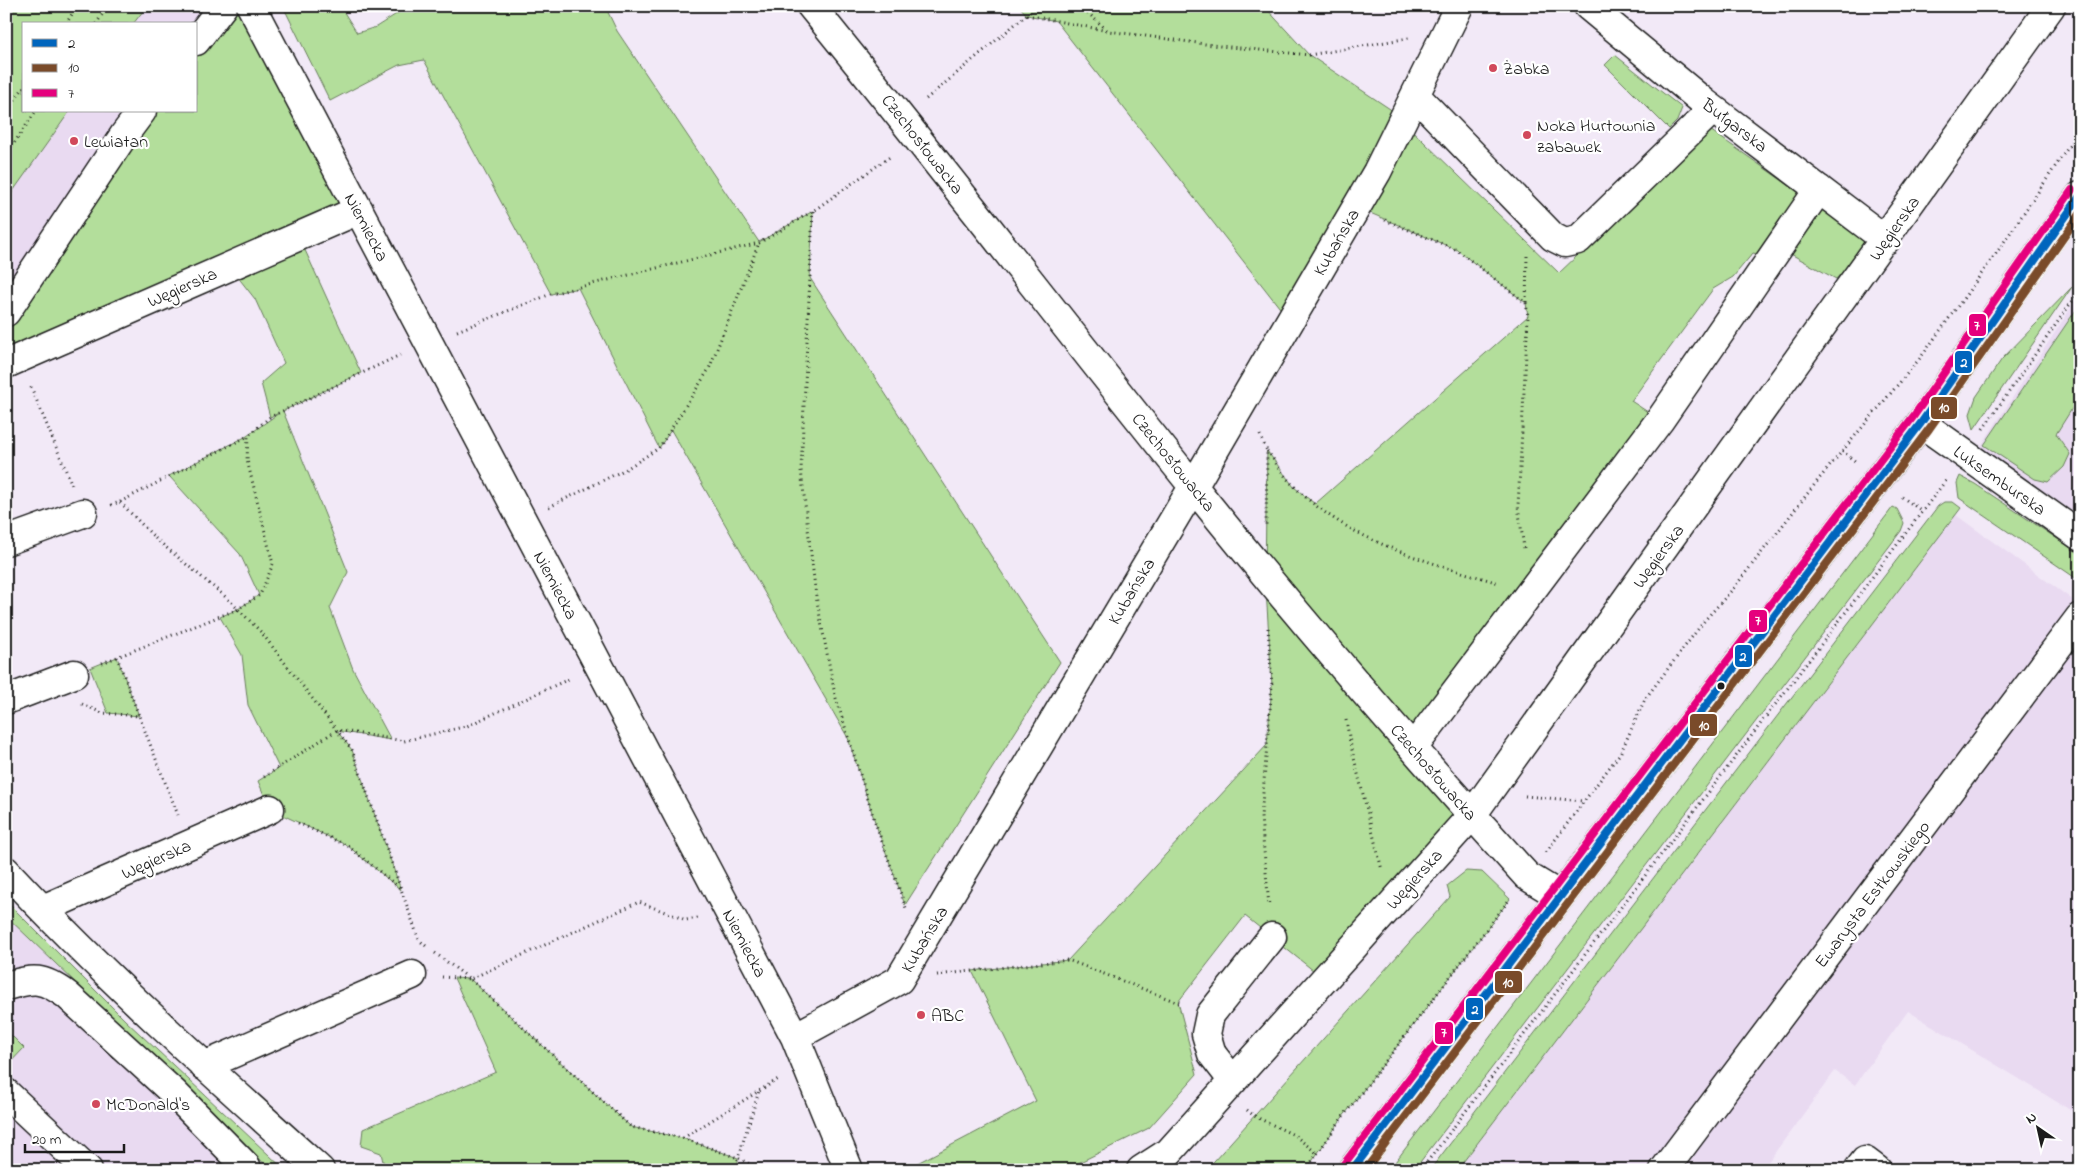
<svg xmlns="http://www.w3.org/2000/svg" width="2086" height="1176" viewBox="0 0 2086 1176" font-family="'Indie Flower',sans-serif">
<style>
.built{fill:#e9daf1}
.green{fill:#b3de9b;stroke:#687d5c}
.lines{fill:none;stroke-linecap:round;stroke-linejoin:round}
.minor-casing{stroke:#1c1c1c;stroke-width:31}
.major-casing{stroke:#1c1c1c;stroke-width:31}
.path{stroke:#1c1c1c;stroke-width:3;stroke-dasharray:1 4;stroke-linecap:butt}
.minor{stroke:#fff;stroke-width:28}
.major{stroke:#fff;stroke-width:28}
.bus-1-casing{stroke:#fff;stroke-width:11}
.bus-2-casing{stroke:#fff;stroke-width:11}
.bus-3-casing{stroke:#fff;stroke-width:11}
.bus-1{stroke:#0065bd;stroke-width:8}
.bus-2{stroke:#7a4b2a;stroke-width:8}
.bus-3{stroke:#e5007d;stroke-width:8}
.poi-dot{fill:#d1495b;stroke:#fff;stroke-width:2}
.bus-dot{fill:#1c1c1c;stroke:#fff;stroke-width:2}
.labels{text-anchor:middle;stroke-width:4.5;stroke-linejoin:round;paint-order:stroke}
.poi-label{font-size:18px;fill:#1c1c1c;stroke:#fff;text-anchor:start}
.street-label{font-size:18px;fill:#1c1c1c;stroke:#fff}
.line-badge{stroke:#fff;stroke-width:2}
.badge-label{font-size:14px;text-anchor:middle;font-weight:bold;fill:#fff}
</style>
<rect width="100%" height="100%" fill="#f2e9f7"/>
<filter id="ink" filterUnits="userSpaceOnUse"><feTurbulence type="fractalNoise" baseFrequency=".02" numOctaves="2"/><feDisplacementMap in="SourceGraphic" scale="10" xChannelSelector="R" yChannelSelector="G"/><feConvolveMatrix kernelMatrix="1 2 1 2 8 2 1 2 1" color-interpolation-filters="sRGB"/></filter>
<g filter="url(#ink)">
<path class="built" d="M 107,6 L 223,6 L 196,24 L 95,24 Z
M 35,111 L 142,111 L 6,312 L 6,153 Z
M 2080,294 L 2080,516 L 1979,449 Z
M 1956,515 L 2077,603 L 2050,656 L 2080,617 L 2080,1116 L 1908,1011 L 1855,1085 L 1835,1071 L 1762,1170 L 1457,1170 Z
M 6,916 L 271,1170 L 6,1170 Z"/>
<path class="green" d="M 6,6 L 147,6 L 133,24 L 24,24 L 24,111 L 70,111 L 6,201 Z
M 223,6 L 251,6 L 359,210 L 299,237 L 361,373 L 283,411 L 348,572 L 330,608 L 353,669 L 391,740 L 337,731 L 352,750 L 401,890 L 348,846 L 270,809 L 258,781 L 279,768 L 248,705 L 242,655 L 220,617 L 238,609 L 259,595 L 240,554 L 169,476 L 247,436 L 279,413 L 270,417 L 261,383 L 284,363 L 255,299 L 230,267 L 6,364 L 6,312 L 142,111 L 196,111 L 196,41 Z
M 283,6 L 340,6 L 357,33 L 376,27 L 409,6 L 605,6 L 617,31 L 759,242 L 813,211 L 810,278 L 1060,662 L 905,905 L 876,825 L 848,738 L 671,430 L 659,448 L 578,288 L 551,294 L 424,60 L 399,65 L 330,101 Z
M 1019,6 L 1264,6 L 1309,55 L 1390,109 L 1559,273 L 1710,130 L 1870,242 L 1836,279 L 1778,247 L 1771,257 L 1753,253 L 1733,277 L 1713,289 L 1631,401 L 1660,420 L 1413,747 L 1472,815 L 1324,979 L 1245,916 L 1178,1002 L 1197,1074 L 1149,1128 L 1064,1170 L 904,1170 L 1036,1101 L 972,971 L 1068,960 L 1267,745 L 1272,685 L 1265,574 L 1267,451 L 1294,487 L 1315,504 L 1528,316 L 1526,303 L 1457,250 L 1356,207 L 1290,321 L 1056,21 L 1027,15 Z
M 1615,55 L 1682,108 L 1677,121 L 1669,129 L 1605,65 Z
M 2072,287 L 1974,429 L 1970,414 L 1976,397 L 2002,359 Z
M 2080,304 L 2080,396 L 2056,434 L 2070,454 L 2064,467 L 2048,482 L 2035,479 L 1984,445 Z
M 1960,476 L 1975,484 L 2080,554 L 2080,581 L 1959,498 L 1957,483 Z
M 1944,502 L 1953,502 L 1961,508 L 1457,1170 L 1430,1170 L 1938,506 Z
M 1893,507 L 1897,509 L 1904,523 L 1901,531 L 1414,1170 L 1389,1170 Z
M 117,657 L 139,716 L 108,713 L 90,668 Z
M 1466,871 L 1482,872 L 1510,899 L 1342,1118 L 1306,1170 L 1206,1170 L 1450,897 L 1447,886 Z
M 6,901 L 125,1020 L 285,1170 L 271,1170 L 6,916 Z
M 454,978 L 470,979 L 631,1127 L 682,1138 L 738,1158 L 738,1170 L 385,1170 L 381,1153 L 361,1146 L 363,1129 L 496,1072 Z
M 6,1030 L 24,1048 L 6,1067 Z"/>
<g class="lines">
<g class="minor-casing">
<path id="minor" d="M 251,6 L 795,1037 L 849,1170
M 811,6 C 940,164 1064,326 1192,485 C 1299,619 1412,749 1527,876 L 1560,896
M 1588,6 L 1705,103 L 1886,240
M 196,41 L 223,6
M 1415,95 L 1553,237 L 1565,243 L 1578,240 L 1713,109
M 6,312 L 124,135 L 142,111
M 6,364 L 359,210
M 1921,423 L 2080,536
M 6,541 L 83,513
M 6,700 L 74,674
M 1413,748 L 1660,420 L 1819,189
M 6,871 C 105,977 212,1073 320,1170
M 43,909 L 270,809
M 6,986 C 35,978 42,977 67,995 L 174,1093 L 246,1166
M 795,1037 L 899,980 L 1193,487 L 1377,172 L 1459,6
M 204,1066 L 412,975
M 1233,1081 L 1212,1054 L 1206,1034 L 1210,1015 L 1272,937
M 6,1093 L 88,1170
M 1141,1170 L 1169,1152 L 1472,815 L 2051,6
M 1664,1170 L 2080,617
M 1858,1170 L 1865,1161 L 1877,1170"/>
</g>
<g class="major-casing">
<path id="major" d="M 1352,1170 L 1921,423 L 2080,196"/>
</g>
<path class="path" d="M 1080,6 L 1108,31
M 1027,15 L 1108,31 L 1220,46 L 1309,55 L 1409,38
M 66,24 L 77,6
M 96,24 L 108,6
M 926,99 L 1037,6
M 6,112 L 24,87
M 6,155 L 36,111
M 813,211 L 801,470 L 816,596 L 835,695 L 876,825 L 906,908
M 1385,220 L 1457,250 L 1526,303 L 1528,316 L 1518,506 L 1524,548
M 1526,302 L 1527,256
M 457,331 L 551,294 L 759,243 L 813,211 L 891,156
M 31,387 L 72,485
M 1983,429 L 2080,290
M 1260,435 L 1267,451 L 1266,527
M 1267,451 C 1276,462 1284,477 1295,487 C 1349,542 1428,562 1499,583
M 1842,451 L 1855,461
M 1902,497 L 1922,511
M 120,502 L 248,436
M 111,505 L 120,502 L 156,539 L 228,599 L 261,632 L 352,750 L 419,940 L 426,946
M 549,507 L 626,469 L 659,448 L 709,369 L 759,243
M 1268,628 L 1272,685 L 1261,817 L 1269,906
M 117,657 L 139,716
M 102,663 L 238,609 L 260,595 L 273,564 L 247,460 L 248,436 L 270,417 L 400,355
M 82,704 L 102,713 L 139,716 L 178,815
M 1346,720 L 1350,742 L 1382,870
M 264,777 L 337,730 L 404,741 L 467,726 L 571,678
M 1525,796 L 1583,801
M 298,823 L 348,846 L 401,889
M 1546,852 L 1621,752 L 1645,699 L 1705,620 L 1733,589 L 1819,479 L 1921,357 L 2000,248 L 2080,130
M 435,953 L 470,979 L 631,1127 L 682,1138 L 738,1158 L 761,1170
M 937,975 L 1068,960 L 1182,1004
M 442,977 L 470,979 L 639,902 L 686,920 L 698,918
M 1247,1110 L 1254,1116 L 1294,1135 L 1318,1154
M 683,1138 L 780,1078
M 738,1170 L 738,1158 L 759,1091
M 1306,1170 L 1342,1118 L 1509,900
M 1421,1170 L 1947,479"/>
<use href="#minor" class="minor"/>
<use href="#major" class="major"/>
<g class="bus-1-casing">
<path id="bus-1" d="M 1352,1170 L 1921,423 L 2080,196"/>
</g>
<g class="bus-2-casing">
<path id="bus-2" d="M 1365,1170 L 1929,429 L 2080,214"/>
</g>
<g class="bus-3-casing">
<path id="bus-3" d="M 1344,1164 L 1913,417 L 2072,190"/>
</g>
<use href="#bus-1" class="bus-1"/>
<use href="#bus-2" class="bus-2"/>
<use href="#bus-3" class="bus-3"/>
</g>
</g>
<g class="poi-dot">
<circle cx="1493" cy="68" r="5"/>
<circle cx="1527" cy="135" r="5"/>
<circle cx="74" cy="141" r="5"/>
<circle cx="921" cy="1015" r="5"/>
<circle cx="96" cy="1104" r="5"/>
</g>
<circle class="bus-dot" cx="1721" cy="686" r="4.5"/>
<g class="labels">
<g class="poi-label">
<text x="1503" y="74">Żabka</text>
<text x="1537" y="131">Noka Hurtownia<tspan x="1537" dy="21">zabawek</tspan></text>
<text x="84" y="147">Lewiatan</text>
<text x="931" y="1021">ABC</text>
<text x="106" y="1110">McDonald's</text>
</g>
<g class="street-label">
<text transform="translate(1735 125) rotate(37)" y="6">Bułgarska</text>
<text transform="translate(923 144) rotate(52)" y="6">Czechosłowacka</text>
<text transform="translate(367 227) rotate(62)" y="6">Niemiecka</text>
<text transform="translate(1894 228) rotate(-55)" y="6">Węgierska</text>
<text transform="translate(1336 242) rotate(-60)" y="6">Kubańska</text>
<text transform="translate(182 287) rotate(-24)" y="6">Węgierska</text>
<text transform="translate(1174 462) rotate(51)" y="6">Czechosłowacka</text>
<text transform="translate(2000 480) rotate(35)" y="6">Luksemburska</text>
<text transform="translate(1658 556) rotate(-54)" y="6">Węgierska</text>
<text transform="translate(556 585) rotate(62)" y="6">Niemiecka</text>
<text transform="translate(1131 591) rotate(-59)" y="6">Kubańska</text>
<text transform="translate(1434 772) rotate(49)" y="6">Czechosłowacka</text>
<text transform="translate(156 859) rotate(-24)" y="6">Węgierska</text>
<text transform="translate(1414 879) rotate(-48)" y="6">Węgierska</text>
<text transform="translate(1872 894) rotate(-53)" y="6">Ewarysta Estkowskiego</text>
<text transform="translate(924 939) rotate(-59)" y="6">Kubańska</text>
<text transform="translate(745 943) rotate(62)" y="6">Niemiecka</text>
</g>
</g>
<g class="line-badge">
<rect x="1968" y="313" width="19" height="24" rx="5" fill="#e5007d"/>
<rect x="1954" y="350" width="19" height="24" rx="5" fill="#0065bd"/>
<rect x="1930" y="396" width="28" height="24" rx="5" fill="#7a4b2a"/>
<rect x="1748" y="609" width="20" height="24" rx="5" fill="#e5007d"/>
<rect x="1734" y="644" width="19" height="24" rx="5" fill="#0065bd"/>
<rect x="1689" y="713" width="29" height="24" rx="5" fill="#7a4b2a"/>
<rect x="1494" y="970" width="29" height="24" rx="5" fill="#7a4b2a"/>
<rect x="1465" y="997" width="19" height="24" rx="5" fill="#0065bd"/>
<rect x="1434" y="1021" width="20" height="24" rx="5" fill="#e5007d"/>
</g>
<g class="badge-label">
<text x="1977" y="330">7</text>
<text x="1964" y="367">2</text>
<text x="1944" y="412">10</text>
<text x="1758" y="625">7</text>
<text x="1743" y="661">2</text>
<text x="1704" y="730">10</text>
<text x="1508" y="987">10</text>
<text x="1475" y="1014">2</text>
<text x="1444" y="1037">7</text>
</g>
<rect width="2086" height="1176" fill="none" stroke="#fff" stroke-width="25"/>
<rect x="12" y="12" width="2061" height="1151" fill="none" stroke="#1c1c1c" stroke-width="2" filter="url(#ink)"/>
<rect x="22" y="22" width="175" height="90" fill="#ffffff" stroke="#a4a4a4"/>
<rect x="32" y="39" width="25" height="8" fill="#0065bd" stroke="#a4a4a4"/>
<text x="68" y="48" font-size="15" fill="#1c1c1c">2</text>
<rect x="32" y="64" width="25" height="8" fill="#7a4b2a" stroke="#a4a4a4"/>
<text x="68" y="72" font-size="15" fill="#1c1c1c">10</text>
<rect x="32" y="89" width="25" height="8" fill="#e5007d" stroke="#a4a4a4"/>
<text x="68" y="98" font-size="15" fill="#1c1c1c">7</text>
<g transform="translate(2038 1128) rotate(326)" stroke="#ffffff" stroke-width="4" paint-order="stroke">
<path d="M0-4L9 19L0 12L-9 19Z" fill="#1c1c1c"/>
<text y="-8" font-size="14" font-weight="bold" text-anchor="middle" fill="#1c1c1c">N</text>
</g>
<path d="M25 1144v8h99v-8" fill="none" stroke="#1c1c1c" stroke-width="2.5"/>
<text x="32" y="1144" font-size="15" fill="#1c1c1c" stroke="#ffffff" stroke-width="4" paint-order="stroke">20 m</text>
</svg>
